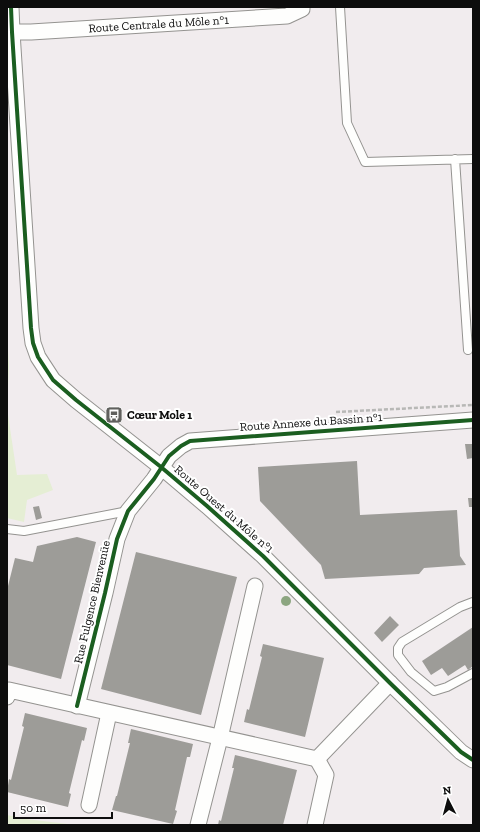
<svg xmlns="http://www.w3.org/2000/svg" width="480" height="832" viewBox="0 0 480 832" font-family="'Zilla Slab',serif">
<style>
.industrial{fill:#f1ecee}
.green{fill:#e5eed4}
.building{fill:#9d9c98}
.lines{fill:none;stroke-linecap:round;stroke-linejoin:round}
.lane-casing{stroke:#949390;stroke-width:10}
.street-casing{stroke:#949390;stroke-width:17}
.path{stroke:#b8b8b6;stroke-width:2.5;stroke-dasharray:4 2;stroke-linecap:butt}
.lane{stroke:#fefefd;stroke-width:8}
.street{stroke:#fefefd;stroke-width:15}
.cycleway-casing{stroke:#fff;stroke-width:6}
.cycleway{stroke:#1b5e20;stroke-width:4}
.tree{fill:#8ca580}
.labels{text-anchor:middle;stroke-width:4;stroke-linejoin:round;paint-order:stroke}
.street-label{font-size:12px;fill:#0d0d0d;stroke:#fff}
.poi-label{font-size:12px;font-weight:bold;fill:#0d0d0d;stroke:#fff;text-anchor:start}
</style>
<rect width="100%" height="100%" fill="#faf9f2"/>
<path class="industrial" d="M 7,7 L 473,7 L 473,825 L 29,825 L 7,824 Z"/>
<path class="green" d="M 7,331 L 9,366 L 7,408 L 17,475 L 47,474 L 53,490 L 27,500 L 24,522 L 7,518 Z
M 7,815 L 26,819 L 76,825 L 7,825 Z"/>
<path class="building" d="M 465,444 L 473,444 L 473,458 L 467,459 Z
M 357,461 L 360,515 L 457,510 L 460,556 L 466,565 L 424,568 L 419,574 L 325,579 L 321,565 L 260,501 L 258,467 Z
M 468,498 L 473,498 L 473,507 L 469,507 Z
M 39,506 L 42,518 L 36,520 L 33,507 Z
M 77,537 L 96,542 L 61,679 L 7,665 L 7,590 L 15,558 L 33,562 L 37,546 Z
M 136,552 L 237,577 L 201,715 L 101,689 Z
M 390,616 L 399,625 L 382,642 L 374,633 Z
M 473,627 L 473,666 L 468,670 L 465,665 L 448,676 L 442,668 L 431,675 L 422,661 Z
M 263,644 L 324,658 L 305,737 L 244,722 L 247,709 L 249,710 L 262,657 L 260,656 Z
M 25,713 L 87,728 L 84,741 L 82,740 L 69,793 L 71,794 L 68,807 L 7,792 L 9,779 L 11,780 L 24,727 L 22,726 Z
M 131,729 L 193,744 L 190,757 L 187,757 L 175,810 L 177,811 L 173,824 L 112,810 L 116,796 L 117,796 L 130,743 L 128,743 Z
M 235,755 L 297,770 L 283,825 L 218,825 L 219,820 L 221,821 L 234,768 L 232,768 Z"/>
<g class="lines">
<g class="lane-casing">
<path id="lane" d="M 340,7 L 347,123 L 365,162 L 473,159
M 455,159 L 468,350
M 7,529 L 24,531 L 128,511
M 473,602 L 460,607 L 402,642 L 398,648 L 398,655 L 411,672 L 434,691 L 447,687 L 473,673"/>
</g>
<g class="street-casing">
<g id="street">
<path d="M 11,7 L 12,32 L 31,328 L 33,343 L 38,357 L 53,380 L 76,400 L 161,467 L 207,506 L 263,556 L 390,683 L 461,752 L 473,760"/>
<path id="s1" d="M 12,32 L 31,32 L 287,16 L 302,9 L 302,7"/>
<path d="M 7,697 L 9,690 L 317,759 L 390,683"/>
<path d="M 77,706 L 105,593 L 117,539 L 128,511 L 154,479 L 169,456 L 181,446 L 190,441 L 473,420"/>
<path d="M 89,805 L 109,713"/>
<path d="M 198,825 L 220,738 L 255,586"/>
<path d="M 315,825 L 326,775 L 317,759"/>
</g>
</g>
<path class="path" d="M 336,412 L 473,405"/>
<use href="#lane" class="lane"/>
<use href="#street" class="street"/>
<g class="cycleway-casing">
<path id="cycleway" d="M 11,7 L 12,32 L 31,328 L 33,343 L 38,357 L 53,380 L 76,400 L 161,467 L 207,506 L 263,556 L 390,683 L 461,752 L 473,760
M 77,706 L 105,593 L 117,539 L 128,511 L 154,479 L 169,456 L 181,446 L 190,441 L 473,420"/>
</g>
<use href="#cycleway" class="cycleway"/>
</g>
<circle class="tree" cx="286" cy="601" r="5"/>
<defs>
<g id="bus-square" transform="scale(0.9)"><rect x="-9" y="-9" width="18" height="18" rx="4" fill="#60605d" stroke="#fff"/><path d="M-5-6H5V4H4V6H2V4H-2V6H-4V4H-5ZM-3.5-4V0h7V-4ZM-3.5 1.2v1.5H-2V1.2ZM2 1.2v1.5H3.5V1.2Z" fill="#fff"/></g>
</defs>
<g fill-rule="evenodd">
<use href="#bus-square" x="114" y="415"/>
</g>
<g class="labels">
<g class="street-label">
<text dy="4" stroke="none"><textPath href="#s1" startOffset="147">Route Centrale du Môle n°1</textPath></text>
<text transform="translate(311 422) rotate(-4)" y="4">Route Annexe du Bassin n°1</text>
<text transform="translate(224 509) rotate(41)" y="4">Route Ouest du Môle n°1</text>
<text transform="translate(92 602) rotate(-77)" y="4">Rue Fulgence Bienvenüe</text>
</g>
<g class="poi-label">
<text x="127" y="419">Cœur Mole 1</text>
</g>
</g>
<rect width="480" height="832" fill="none" stroke="#0d0d0d" stroke-width="16"/>
<g transform="translate(448 800) rotate(354)" stroke="#ffffff" stroke-width="3" paint-order="stroke">
<path d="M0-3L7 15L0 10L-7 15Z" fill="#0d0d0d"/>
<text y="-6" font-size="11" font-weight="bold" text-anchor="middle" fill="#0d0d0d">N</text>
</g>
<path d="M14 812v6h98v-6" fill="none" stroke="#0d0d0d" stroke-width="2"/>
<text x="20" y="812" font-size="12" fill="#0d0d0d" stroke="#ffffff" stroke-width="3" paint-order="stroke">50 m</text>
</svg>
